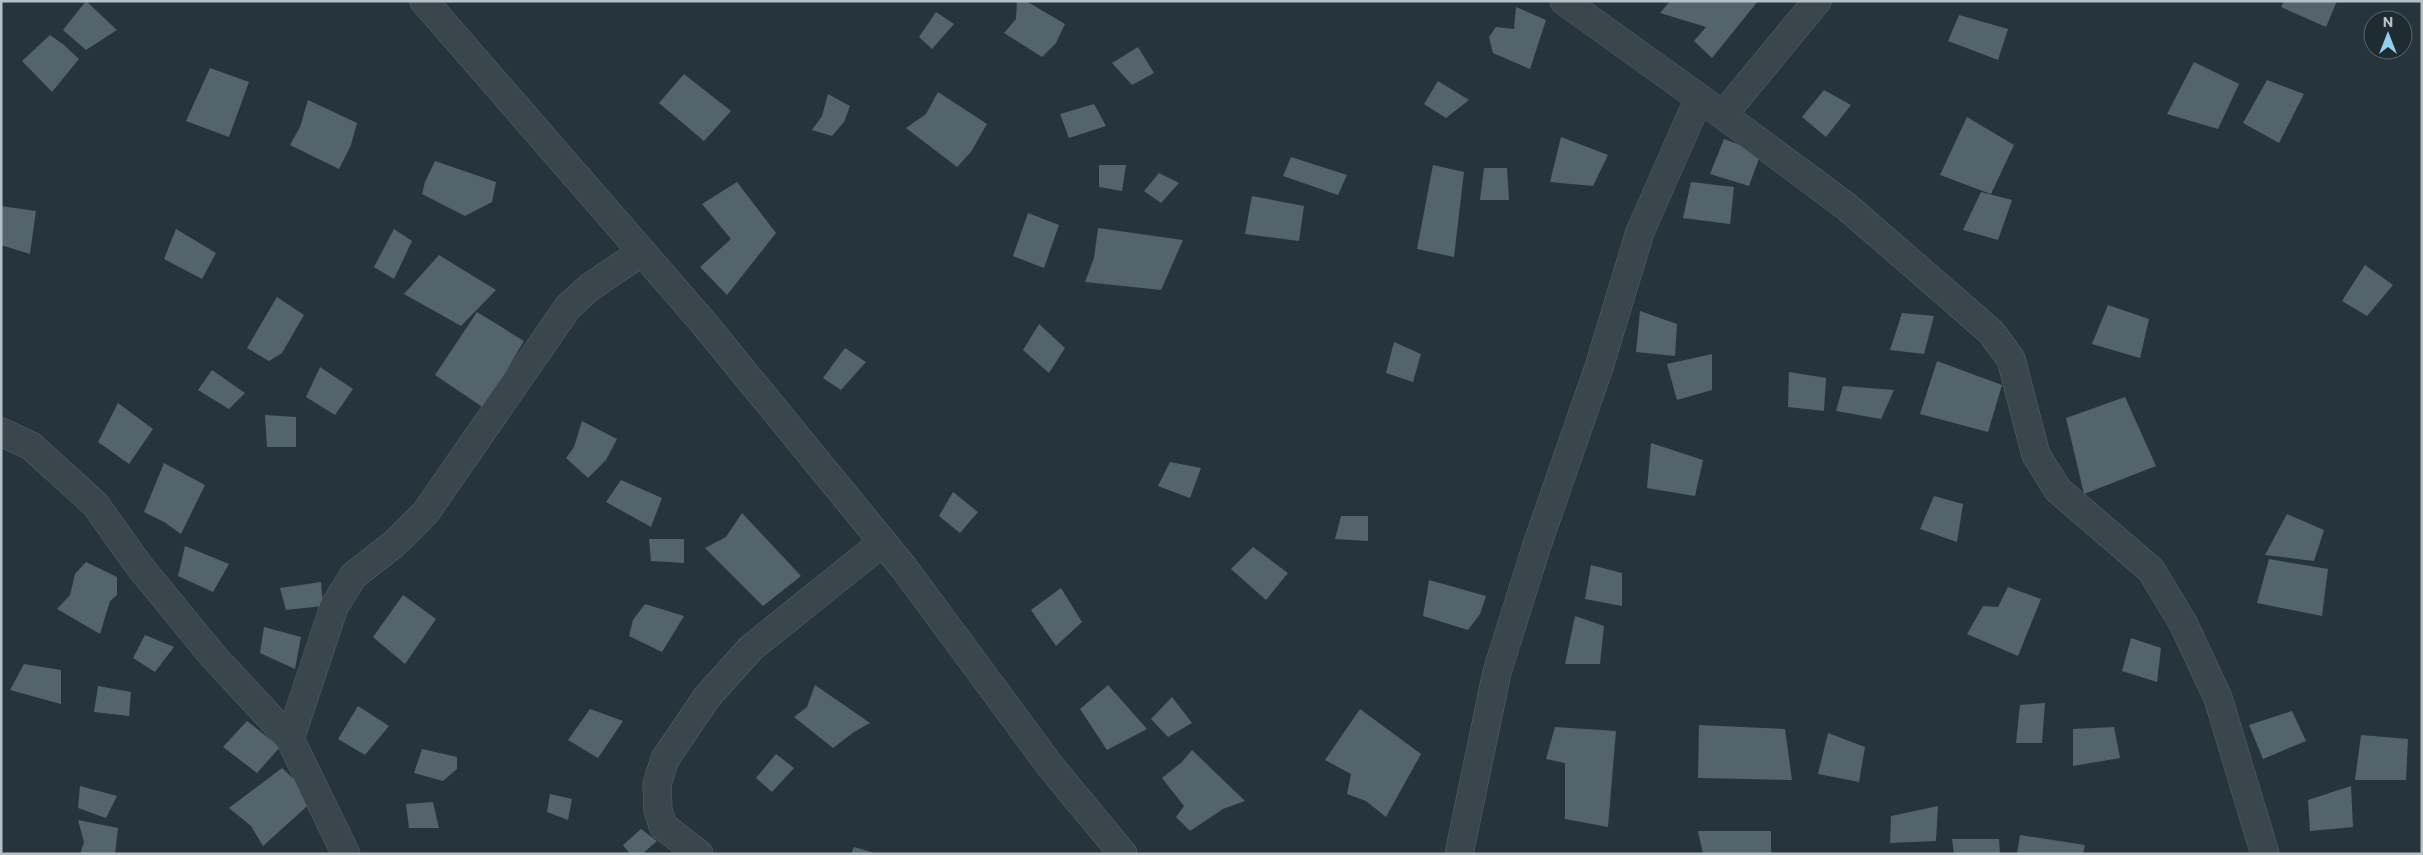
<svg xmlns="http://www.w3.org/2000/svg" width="2423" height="855" viewBox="0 0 2423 855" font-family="Commissioner,sans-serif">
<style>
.building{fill:#54646c}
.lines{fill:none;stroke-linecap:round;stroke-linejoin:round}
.minor-casing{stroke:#57646a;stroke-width:29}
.minor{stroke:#39464c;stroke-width:28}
</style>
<rect width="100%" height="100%" fill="#26353c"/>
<path class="building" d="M 86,1 L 117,30 L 86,50 L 63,30 Z
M 1017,1 L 1026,1 L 1065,24 L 1056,43 L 1042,57 L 1004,33 L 1016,19 Z
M 1670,1 L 1758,1 L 1712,58 L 1694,41 L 1706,27 L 1660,13 Z
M 2284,1 L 2337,1 L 2326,27 L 2281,7 Z
M 1516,7 L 1546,20 L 1530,69 L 1493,53 L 1489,37 L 1496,27 L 1514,29 Z
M 936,12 L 954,24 L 932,49 L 919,37 Z
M 1959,15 L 2008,29 L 1998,60 L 1948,41 Z
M 50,35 L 64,45 L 79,59 L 52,92 L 22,61 Z
M 1138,47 L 1154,73 L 1132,85 L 1112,63 Z
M 2194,62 L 2239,84 L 2218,129 L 2167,114 Z
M 210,68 L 249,82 L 229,137 L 186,121 Z
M 684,74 L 731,111 L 704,141 L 659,103 Z
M 2267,80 L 2304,94 L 2279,143 L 2243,123 Z
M 1438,81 L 1469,100 L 1446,118 L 1424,104 Z
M 1824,90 L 1851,105 L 1826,137 L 1802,117 Z
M 938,92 L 987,124 L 971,152 L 957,167 L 906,128 L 926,114 Z
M 828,94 L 850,106 L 844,122 L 832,136 L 812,130 L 822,116 Z
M 308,100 L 357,123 L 351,145 L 339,169 L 290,145 L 300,127 Z
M 1094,104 L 1106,126 L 1069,138 L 1060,114 Z
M 1967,117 L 2014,145 L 1991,194 L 1940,175 Z
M 1561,137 L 1608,155 L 1593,186 L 1550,182 Z
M 1724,139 L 1761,153 L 1749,186 L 1710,174 Z
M 1291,157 L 1347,175 L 1338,195 L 1283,176 Z
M 435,161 L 496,182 L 492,202 L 465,216 L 422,194 L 425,182 Z
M 1099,165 L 1126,165 L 1122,191 L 1099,187 Z
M 1433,165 L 1464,172 L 1454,257 L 1417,249 Z
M 1484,168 L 1507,168 L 1509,200 L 1480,200 Z
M 1159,173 L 1179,183 L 1161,203 L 1144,191 Z
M 737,182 L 776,233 L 727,295 L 700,267 L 731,239 L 702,204 Z
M 1691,182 L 1734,187 L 1730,224 L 1683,218 Z
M 1981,192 L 2012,200 L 1998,240 L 1963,230 Z
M 1252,196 L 1304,206 L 1299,241 L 1245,234 Z
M 1,206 L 36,211 L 30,254 L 1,245 Z
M 1028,213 L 1059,225 L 1044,268 L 1013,256 Z
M 1098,228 L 1183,240 L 1161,290 L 1085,282 L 1094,258 Z
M 176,229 L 216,253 L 202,279 L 164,259 Z
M 394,229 L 412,241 L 394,279 L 374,267 Z
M 439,255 L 496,290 L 461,326 L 404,294 Z
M 2365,265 L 2393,285 L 2367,316 L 2342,301 Z
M 277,297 L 304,315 L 282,353 L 269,361 L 247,348 Z
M 2108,305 L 2149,319 L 2140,358 L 2092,344 Z
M 1640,311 L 1677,324 L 1675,356 L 1636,352 Z
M 477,312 L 524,341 L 484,408 L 435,375 Z
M 1902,313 L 1934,316 L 1924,354 L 1890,350 Z
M 1039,324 L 1065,348 L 1049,373 L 1023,350 Z
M 1394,342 L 1421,354 L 1413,382 L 1386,373 Z
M 845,348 L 866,362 L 841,390 L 823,378 Z
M 1712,354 L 1712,390 L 1677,400 L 1667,364 Z
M 1937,361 L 2002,385 L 1988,432 L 1920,414 Z
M 320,367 L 353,389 L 335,415 L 306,397 Z
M 212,370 L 245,393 L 229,409 L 198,390 Z
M 1789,372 L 1826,378 L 1824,411 L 1788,407 Z
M 1843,386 L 1894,390 L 1881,419 L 1836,411 Z
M 2125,397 L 2156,466 L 2084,494 L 2066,418 Z
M 118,403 L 153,429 L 129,464 L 98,442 Z
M 265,415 L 296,417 L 296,447 L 267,447 Z
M 582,421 L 617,439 L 606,460 L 588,478 L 566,458 L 574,447 Z
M 1651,443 L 1703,460 L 1695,496 L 1647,488 Z
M 1170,462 L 1201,468 L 1190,498 L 1158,486 Z
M 164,463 L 205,485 L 181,534 L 164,522 L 144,512 Z
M 621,480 L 662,498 L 651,527 L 606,502 Z
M 953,492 L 978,512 L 960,533 L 939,516 Z
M 1934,496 L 1963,504 L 1957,542 L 1920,529 Z
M 742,513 L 801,576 L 763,606 L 705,548 L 726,537 Z
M 2287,514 L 2324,530 L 2314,561 L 2265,555 Z
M 1341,516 L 1368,516 L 1368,541 L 1335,539 Z
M 649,539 L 684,539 L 684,563 L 651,561 Z
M 185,546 L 229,564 L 213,592 L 178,576 Z
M 1253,547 L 1288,573 L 1266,600 L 1231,569 Z
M 2269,559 L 2328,569 L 2322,616 L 2257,603 Z
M 86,562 L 117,577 L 117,595 L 110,601 L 100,634 L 57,609 L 70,595 L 75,574 Z
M 1591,565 L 1622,573 L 1622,606 L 1585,599 Z
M 1429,580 L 1486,596 L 1480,614 L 1468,630 L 1423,616 Z
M 321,582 L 323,606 L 286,610 L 280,588 Z
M 2008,587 L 2041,599 L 2018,656 L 1967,634 L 1983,606 L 1998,607 Z
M 1061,588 L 1082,622 L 1056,646 L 1031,610 Z
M 403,595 L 436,619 L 405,664 L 373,637 Z
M 645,604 L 684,616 L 662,652 L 629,636 L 633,620 Z
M 1575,616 L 1604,626 L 1600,664 L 1565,664 Z
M 264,627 L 301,637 L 295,669 L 260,653 Z
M 145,635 L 174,647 L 155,672 L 133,658 Z
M 2131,638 L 2161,648 L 2157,682 L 2122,671 Z
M 24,664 L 61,670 L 61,704 L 10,690 Z
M 815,685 L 870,723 L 854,732 L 833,748 L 794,717 L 807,707 Z
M 1108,685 L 1147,729 L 1107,750 L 1080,709 Z
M 98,686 L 131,692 L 129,716 L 94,712 Z
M 1172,697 L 1192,723 L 1168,737 L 1151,719 Z
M 2045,703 L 2042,743 L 2016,743 L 2020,705 Z
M 358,706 L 389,726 L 365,755 L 338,739 Z
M 590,709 L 623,721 L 598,758 L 568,740 Z
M 1360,709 L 1421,754 L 1386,817 L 1366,801 L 1347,794 L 1351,774 L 1325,760 Z
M 2292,711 L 2306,741 L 2263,759 L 2249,725 Z
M 247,721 L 280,747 L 257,773 L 223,747 Z
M 1699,725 L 1785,729 L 1792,780 L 1698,778 Z
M 1555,727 L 1616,731 L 1608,827 L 1565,819 L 1565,763 L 1546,759 Z
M 2114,727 L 2120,758 L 2073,766 L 2073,729 Z
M 1828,733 L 1865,747 L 1859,782 L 1818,774 Z
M 2361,735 L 2408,739 L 2406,780 L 2355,780 Z
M 422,749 L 457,757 L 457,769 L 443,781 L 414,773 Z
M 1192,750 L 1245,801 L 1223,809 L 1190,831 L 1176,817 L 1184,806 L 1162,778 L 1182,762 Z
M 776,754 L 794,768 L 772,792 L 756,778 Z
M 282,768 L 315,799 L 263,846 L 251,826 L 229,808 Z
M 80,786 L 117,796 L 106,818 L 78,808 Z
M 2351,786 L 2353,827 L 2310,831 L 2308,800 Z
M 550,794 L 572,799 L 568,820 L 547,812 Z
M 433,802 L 439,828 L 409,828 L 406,804 Z
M 1938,806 L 1936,841 L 1890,843 L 1891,816 Z
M 78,820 L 118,828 L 115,854 L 80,854 L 84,842 Z
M 641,829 L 657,841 L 642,854 L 630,854 L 623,845 Z
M 1698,831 L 1771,831 L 1771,854 L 1703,854 Z
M 2020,835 L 2085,845 L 2083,854 L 2017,854 Z
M 1952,839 L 1999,839 L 2000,854 L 1954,854 Z
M 854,847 L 874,853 L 874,854 L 851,854 Z"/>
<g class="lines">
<g class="minor-casing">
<path id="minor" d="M 424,1 L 702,321 L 904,568 L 1051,767 L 1123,854
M 1564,1 L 1723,115 L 1847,207 L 1991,332 L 2011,359 L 2036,455 L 2058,490 L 2151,570 L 2183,623 L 2218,698 L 2265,854
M 1723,115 L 1817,1
M 1,432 L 31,446 L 95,504 L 140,567 L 213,656 L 290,739 L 346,854
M 290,739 L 334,607 L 353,576 L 394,544 L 426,512 L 568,307 L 590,287 L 642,252
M 699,854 L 663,826 L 658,810 L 657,784 L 665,759 L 707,697 L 751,648 L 883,542
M 1459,854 L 1497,672 L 1536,548 L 1599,367 L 1640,232 L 1699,98"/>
</g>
<use href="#minor" class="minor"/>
</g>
<rect width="2423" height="855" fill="none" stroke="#b5c1c7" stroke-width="5"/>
<g transform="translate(2388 35)"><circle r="24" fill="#1e2b31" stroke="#5a676d"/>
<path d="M0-4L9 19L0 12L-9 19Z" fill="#92cef0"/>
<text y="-8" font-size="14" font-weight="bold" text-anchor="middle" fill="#b5c1c7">N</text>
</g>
</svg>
